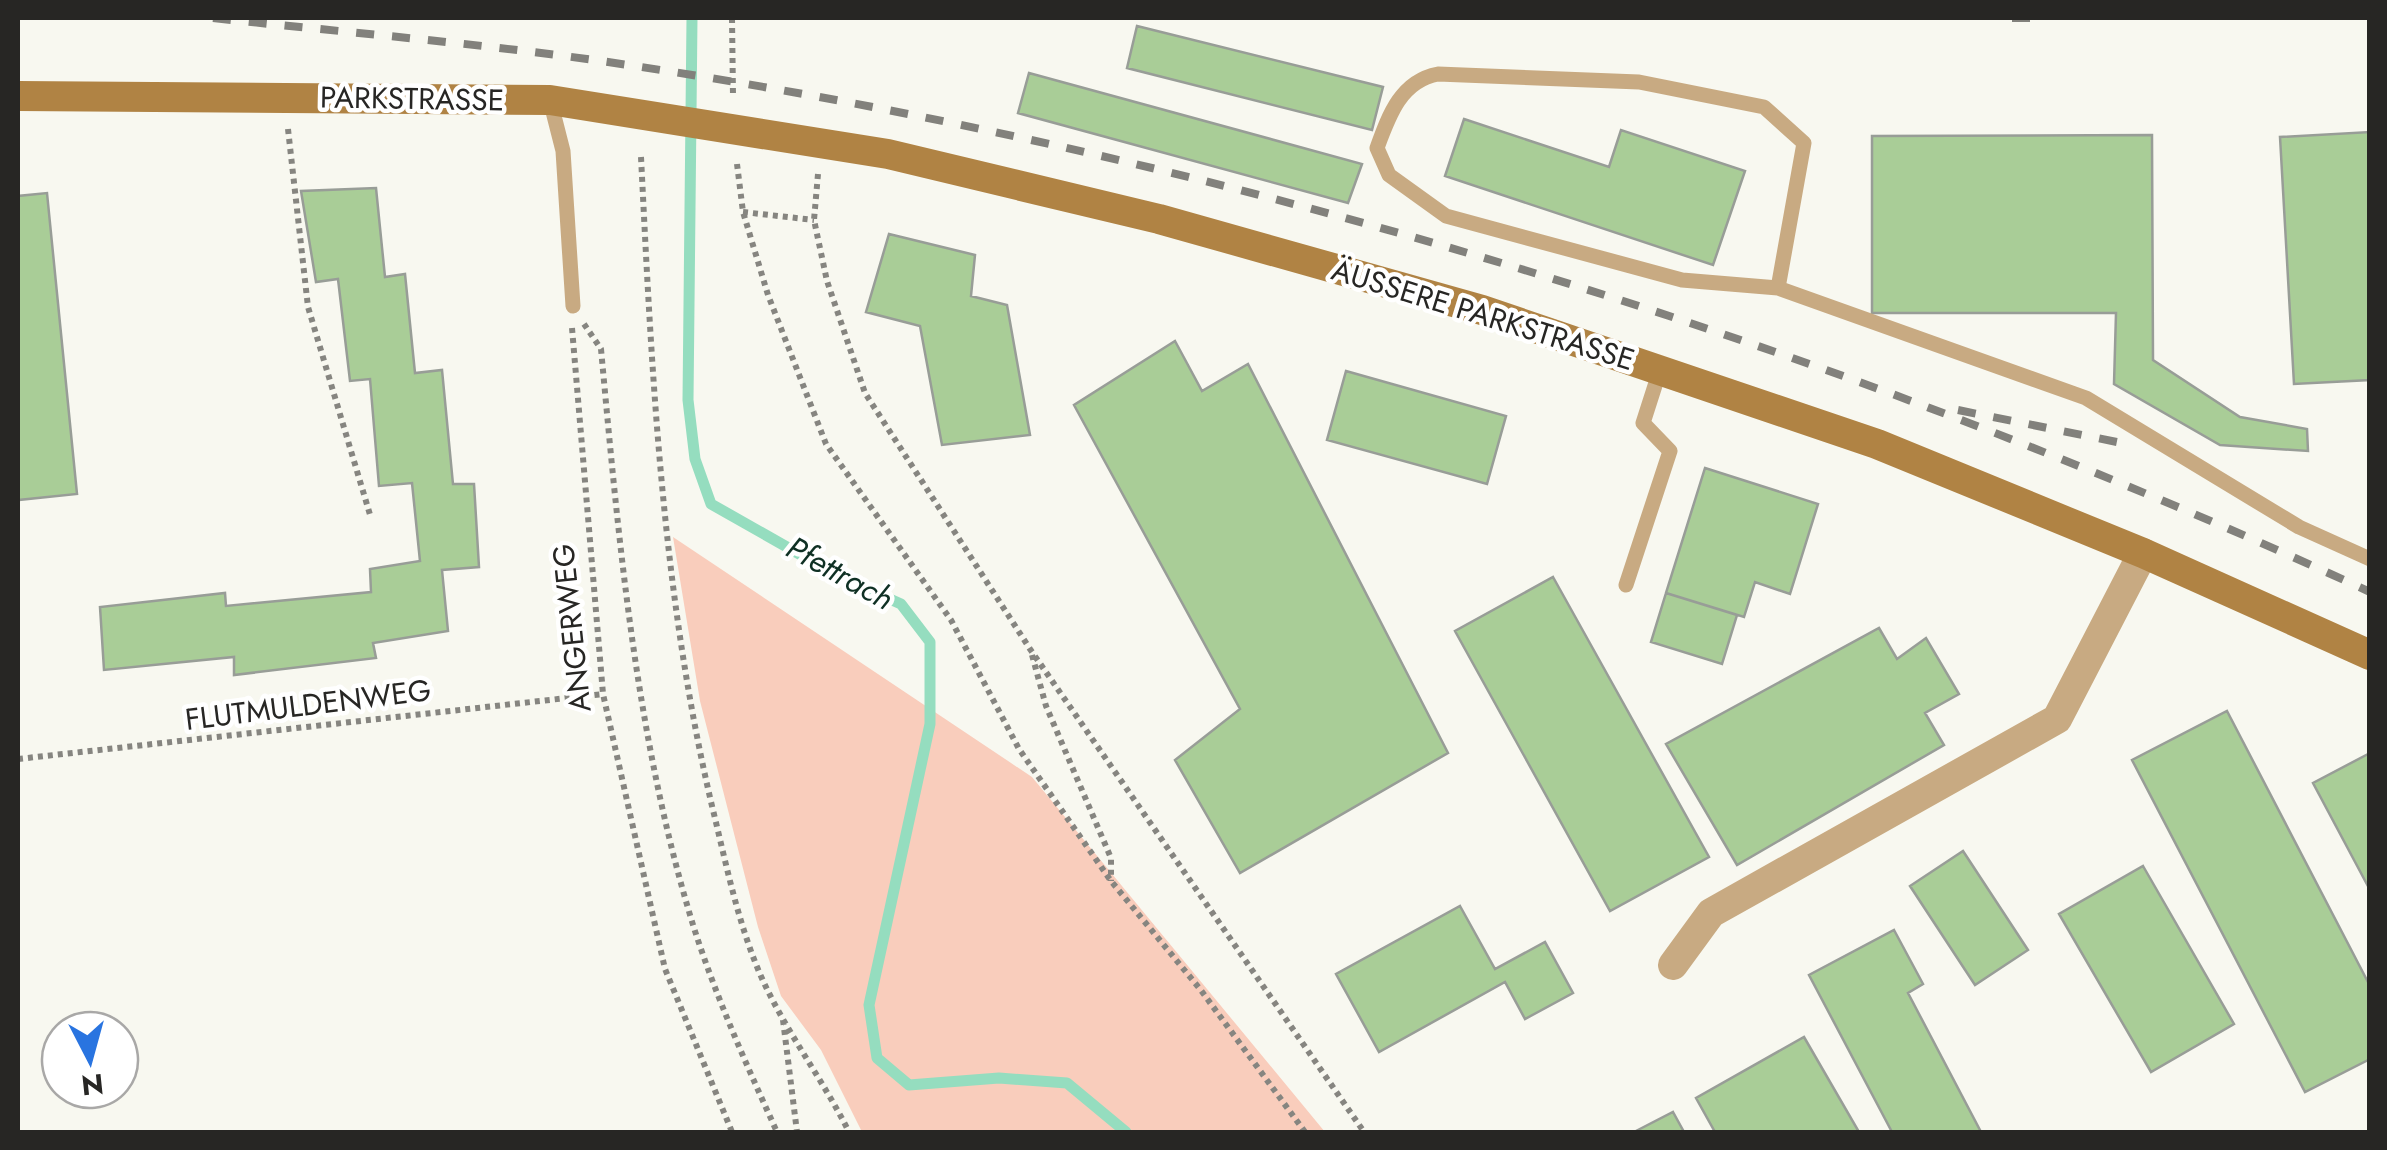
<svg xmlns="http://www.w3.org/2000/svg" width="2387" height="1150" viewBox="0 0 2387 1150" font-family="Jost,sans-serif">
<style>
.green{fill:#f9cdbc}
.lines{fill:none;stroke-linecap:round;stroke-linejoin:round}
.stream{stroke:#95ddbf;stroke-width:11}
.building{fill:#a9cd97;stroke:#989d97;stroke-width:2.5}
.path{stroke:#868580;stroke-width:6;stroke-dasharray:5 5;stroke-linecap:butt}
.lane{stroke:#c8aa82;stroke-width:15}
.street{stroke:#c8aa82;stroke-width:30}
.secondary{stroke:#b08344;stroke-width:30}
.rail{stroke:#82817c;stroke-width:8;stroke-dasharray:18 18;stroke-linecap:butt}
.labels{text-anchor:middle;stroke-width:9;stroke-linejoin:round;paint-order:stroke}
.street-label{font-size:30px;fill:#272624;stroke:#fff}
.water-label{font-size:32px;font-style:italic;fill:#0f3024;stroke:#fff}
</style>
<rect width="100%" height="100%" fill="#f8f8f0"/>
<path class="green" d="M 673,537 L 1032,777 L 1325,1132 L 862,1132 L 821,1050 L 781,996 L 758,927 L 700,701 Z"/>
<g class="lines">
<path class="stream" d="M 692,18 L 688,400 L 695,459 L 711,504 L 838,576 L 901,604 L 930,642 L 930,724 L 869,1005 L 877,1058 L 909,1085 L 999,1078 L 1067,1083 L 1126,1132"/>
</g>
<path class="building" d="M 1137,26 L 1383,87 L 1372,130 L 1127,68 Z
M 1029,73 L 1362,164 L 1348,203 L 1018,113 Z
M 1464,119 L 1609,167 L 1621,130 L 1745,171 L 1713,265 L 1445,176 Z
M 2370,132 L 2370,380 L 2294,384 L 2280,137 Z
M 2152,135 L 2153,360 L 2240,417 L 2307,429 L 2308,451 L 2220,445 L 2114,384 L 2116,313 L 1872,313 L 1872,136 Z
M 376,188 L 385,277 L 405,274 L 415,373 L 442,370 L 453,484 L 474,484 L 479,567 L 442,570 L 448,631 L 373,643 L 376,658 L 234,675 L 234,657 L 104,670 L 100,607 L 225,593 L 226,606 L 371,592 L 370,569 L 420,561 L 412,483 L 379,486 L 370,379 L 350,381 L 338,279 L 316,282 L 301,191 Z
M 47,193 L 77,494 L 18,500 L 18,196 Z
M 889,234 L 975,255 L 971,296 L 1007,305 L 1030,435 L 942,445 L 920,326 L 866,312 Z
M 1175,341 L 1202,391 L 1248,364 L 1448,753 L 1240,873 L 1175,760 L 1240,709 L 1074,405 Z
M 1346,371 L 1506,416 L 1487,484 L 1327,440 Z
M 1705,468 L 1818,504 L 1790,594 L 1755,582 L 1744,617 L 1666,593 Z
M 1553,577 L 1709,857 L 1610,911 L 1455,631 Z
M 1666,593 L 1737,615 L 1722,664 L 1651,642 Z
M 1879,628 L 1897,659 L 1926,638 L 1959,694 L 1925,713 L 1944,745 L 1737,865 L 1666,744 Z
M 2227,711 L 2370,986 L 2370,1059 L 2305,1092 L 2132,760 Z
M 2370,753 L 2370,890 L 2313,783 Z
M 1963,851 L 2028,950 L 1975,985 L 1910,886 Z
M 2143,866 L 2234,1024 L 2151,1072 L 2059,914 Z
M 1460,906 L 1495,969 L 1545,942 L 1573,993 L 1525,1019 L 1505,982 L 1379,1052 L 1336,974 Z
M 1894,930 L 1923,984 L 1908,993 L 1981,1132 L 1892,1132 L 1809,975 Z
M 1804,1037 L 1859,1132 L 1715,1132 L 1696,1098 Z
M 1673,1112 L 1684,1132 L 1634,1132 Z"/>
<g class="lines">
<path class="path" d="M 732,18 L 733,96
M 288,129 L 308,307 L 371,518
M 641,157 C 652,375 662,594 712,806 C 726,863 737,920 760,974 C 784,1029 822,1078 849,1132
M 737,164 L 743,212 L 768,295 L 826,444 L 951,620 L 1019,749 L 1111,881 L 1200,989 L 1305,1132
M 818,174 L 814,220 L 827,281 L 865,393 L 1030,649 L 1364,1132
M 743,212 L 814,220
M 584,324 L 601,349 C 619,543 636,741 694,928 C 716,997 747,1066 777,1132
M 572,328 L 603,694 L 665,969 L 732,1132
M 1032,655 L 1046,706 L 1111,858 L 1111,881
M 18,759 L 603,694
M 783,1020 L 797,1132"/>
<path class="lane" d="M 550,100 L 563,151 L 573,306
M 1778,288 L 1682,280 L 1446,216 L 1389,175 L 1377,148 C 1389,115 1401,81 1438,74 L 1639,82 L 1764,107 L 1804,143 L 1778,288 L 2086,398 L 2299,527 L 2370,559
M 1626,585 L 1670,451 L 1643,423 L 1660,370"/>
<path class="street" d="M 1673,965 L 1711,913 L 2057,719 L 2143,553"/>
<path class="secondary" d="M 18,96 L 550,100 L 888,154 L 1159,219 L 1482,310 L 1877,444 L 2143,553 L 2370,655"/>
<path class="rail" d="M 213,18 C 351,33 490,44 628,65 C 1217,153 1829,342 2370,592
M 2012,18 L 2030,18
M 1958,410 L 2122,443"/>
</g>
<g class="labels">
<g class="street-label">
<text transform="translate(412 99) rotate(1)" y="10">PARKSTRASSE</text>
<text transform="translate(1483 315) rotate(17)" y="10">ÄUSSERE PARKSTRASSE</text>
<text transform="translate(572 628) rotate(-96)" y="10">ANGERWEG</text>
<text transform="translate(308 705) rotate(-7)" y="10">FLUTMULDENWEG</text>
</g>
<g class="water-label">
<text transform="translate(840 573) rotate(29)" y="11">Pfettrach</text>
</g>
</g>
<rect width="2387" height="1150" fill="none" stroke="#272624" stroke-width="40"/>
<g transform="translate(90 1060) rotate(174)"><circle r="48" fill="#ffffff" stroke="#a9a8a7" stroke-width="2.5"/>
<path d="M0-8L18 38L0 25L-18 38Z" fill="#2974e0"/>
<text y="-15" font-size="28" font-weight="bold" text-anchor="middle" fill="#272624">N</text>
</g>
</svg>
